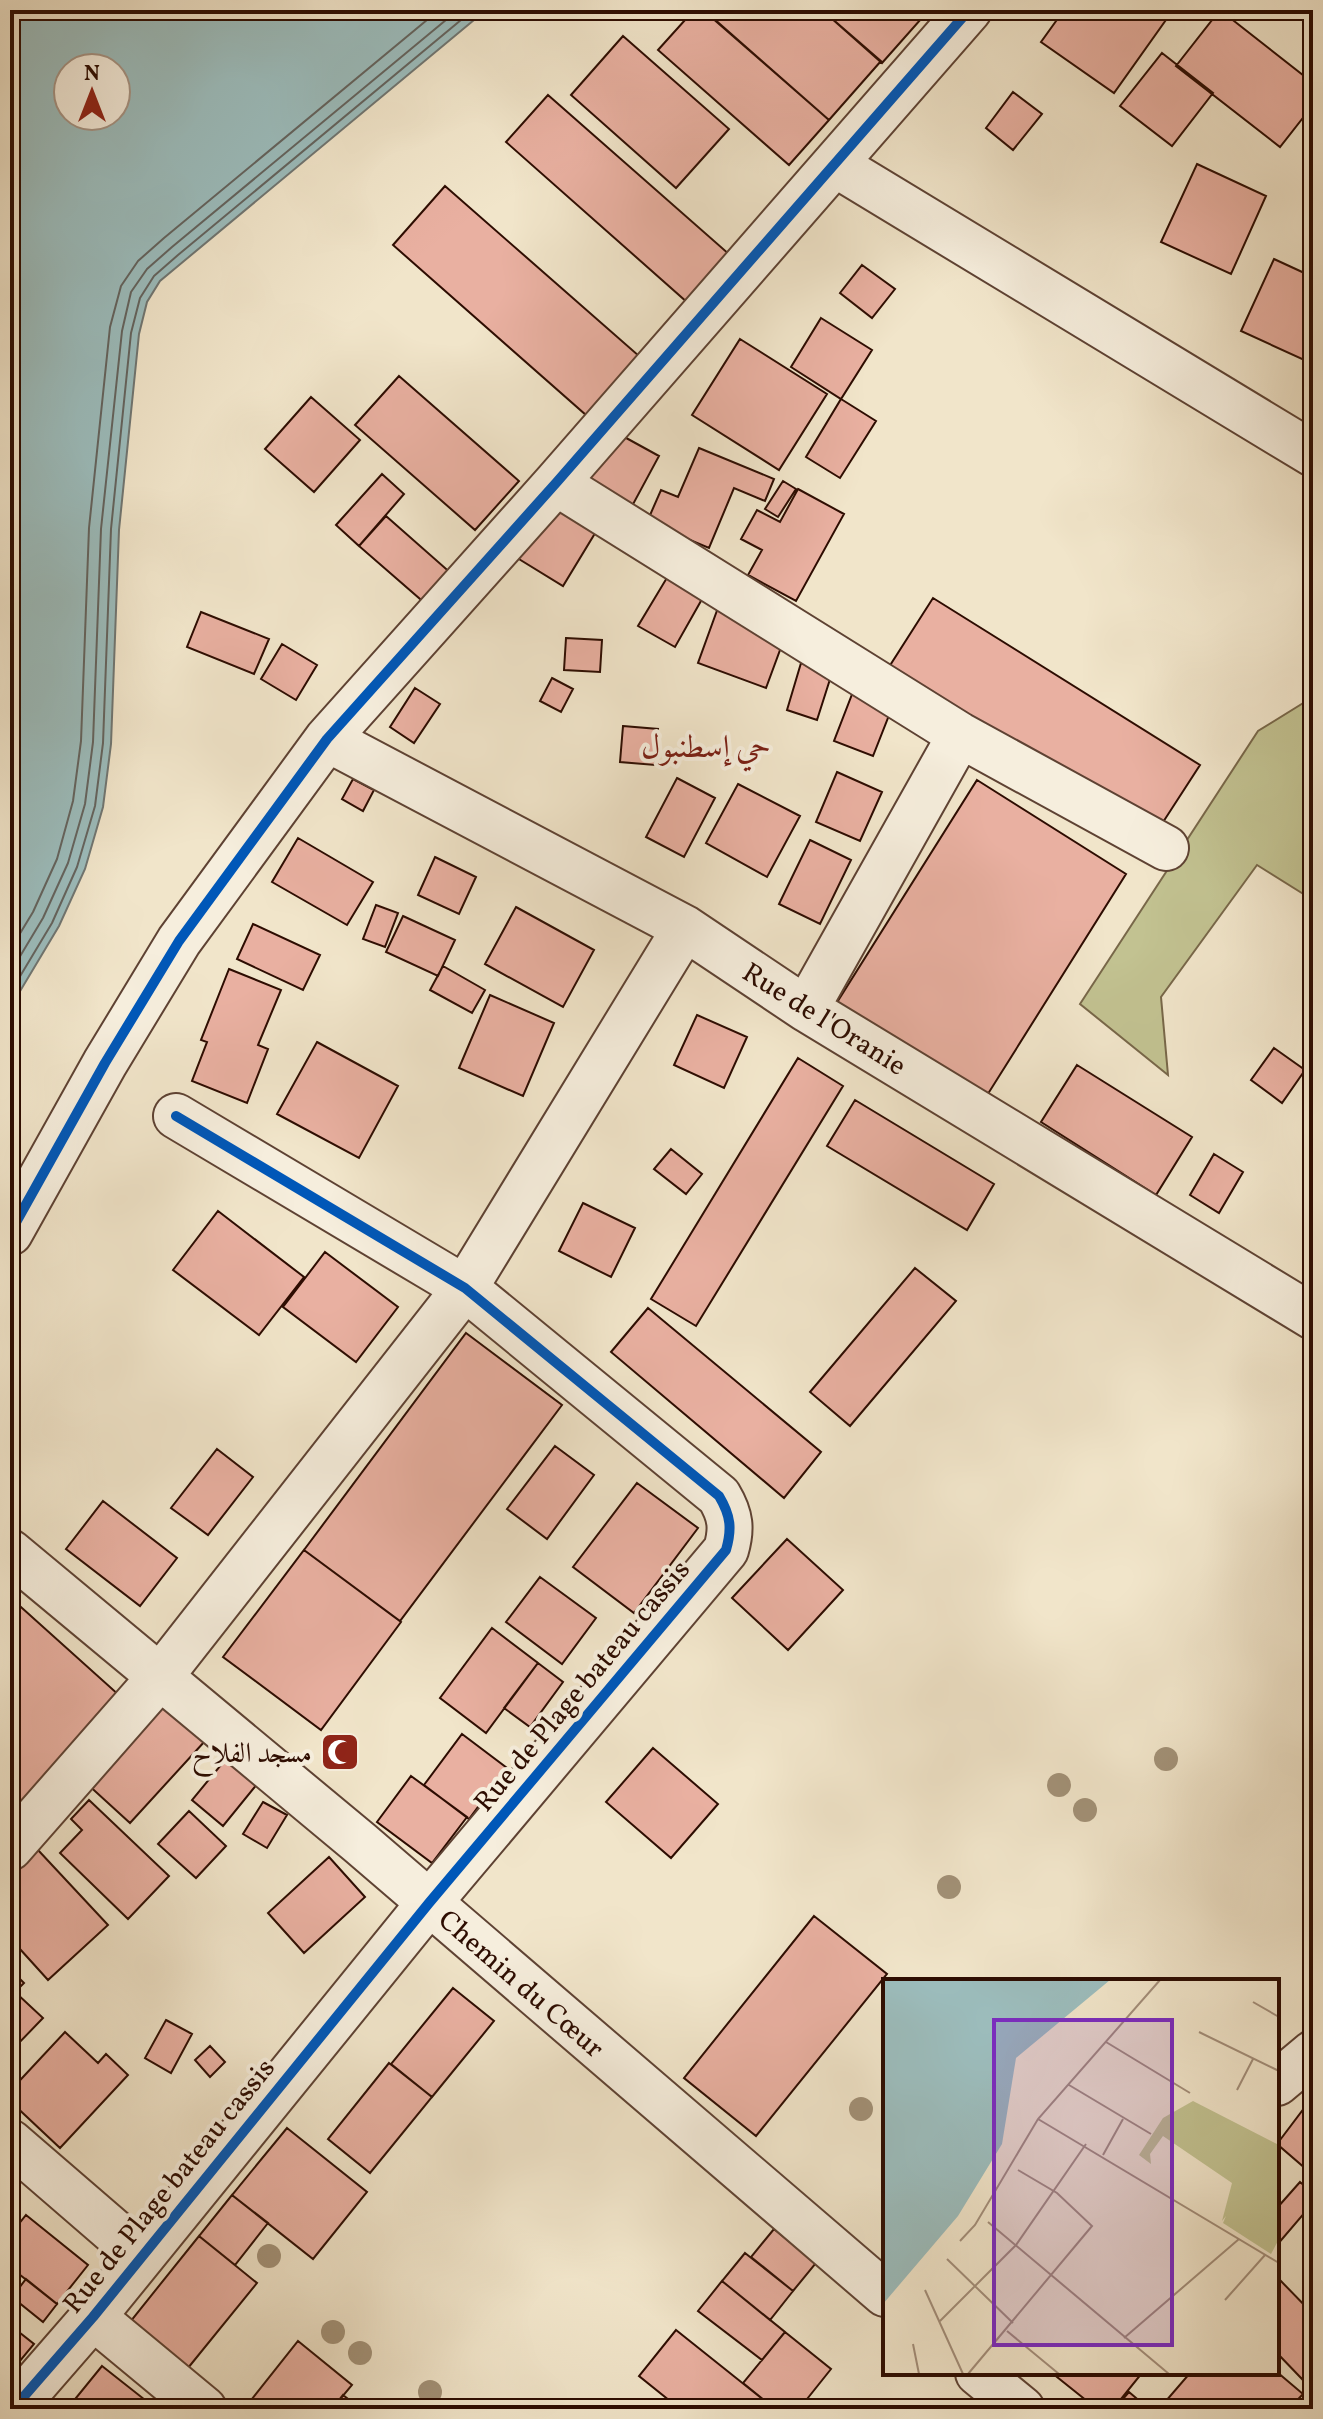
<svg xmlns="http://www.w3.org/2000/svg" width="1323" height="2419" viewBox="0 0 1323 2419" font-family="Vollkorn,Amiri,serif">
<style>
.green{fill:#c2c291;stroke:#786749;stroke-width:2}
.water{fill:#9cbdbd;stroke:#707672;stroke-width:2;fill-rule:evenodd}
.lines{fill:none;stroke-linecap:round;stroke-linejoin:round}
.shore{stroke:#64645f;stroke-width:2}
.building{fill:#e9b0a1;stroke:#2d0c01;stroke-width:2}
.minor-casing{stroke:#5e4233;stroke-width:48}
.minor{stroke:#f6eedd;stroke-width:44}
.cycleway-casing{stroke:#f6eedd;stroke-width:15}
.cycleway{stroke:#0057b8;stroke-width:10}
.tree{fill:#a29177}
.labels{text-anchor:middle;stroke-width:8;stroke-linejoin:round;paint-order:stroke}
.street-label{font-size:28px;fill:#2d0c01;stroke:#f6eedd}
.poi-label{font-size:28px;fill:#2d0c01;stroke:#f6eedd;text-anchor:end}
.quarter-label{font-size:32px;fill:#7a1f14;stroke:#f6eedd}
.inset-road{fill:none;stroke:#a38e7a;stroke-width:2}
.view{fill:#7b2cbf;fill-opacity:0.15;stroke:#7b2cbf;stroke-width:4}
.inset-edge{fill:none;stroke:#2d0c01;stroke-width:4}
</style>
<rect width="100%" height="100%" fill="#f1e5ca"/>
<filter id="stains"><feTurbulence type="fractalNoise" baseFrequency=".0025" numOctaves="4"/><feColorMatrix values="0 0 0 0 .2 0 0 0 0 .09 0 0 0 0 .02 0 0 0 .5 -.17"/></filter>
<radialGradient id="worn" r=".72"><stop offset=".6" stop-color="#630" stop-opacity="0"/><stop offset="1" stop-color="#630" stop-opacity=".3"/></radialGradient>
<path class="green" d="M 1313,697 L 1313,900 L 1257,865 L 1161,997 L 1168,1075 L 1080,1004 L 1258,731 Z"/>
<path class="water" d="M 10,10 L 486,10 L 184,261 L 160,281 L 147,302 L 139,334 L 119,530 L 111,744 L 103,807 L 85,869 L 59,926 L 10,1008 ZM 68,68 L 116,68 L 116,116 L 68,116 Z"/>
<g class="lines">
<path class="shore" d="M 10,950 L 33,912 L 57,859 L 73,801 L 81,741 L 89,528 L 110,327 L 121,286 L 138,261 L 164,238 L 439,10
M 10,973 L 43,918 L 68,863 L 85,804 L 93,742 L 101,529 L 122,331 L 131,292 L 147,269 L 172,247 L 458,10
M 10,993 L 52,923 L 77,867 L 95,806 L 103,743 L 111,529 L 131,333 L 140,298 L 154,276 L 178,255 L 473,10"/>
</g>
<path class="building" d="M 694,10 L 703,10 L 829,120 L 789,165 L 658,50 Z
M 704,10 L 822,10 L 881,61 L 829,120 Z
M 822,10 L 929,10 L 882,63 Z
M 1064,10 L 1173,10 L 1114,93 L 1041,42 Z
M 1220,10 L 1313,83 L 1313,105 L 1280,147 L 1176,66 Z
M 623,36 L 729,129 L 676,188 L 571,95 Z
M 1162,53 L 1213,93 L 1172,146 L 1120,106 Z
M 1013,92 L 1042,114 L 1013,150 L 986,128 Z
M 548,95 L 730,255 L 688,303 L 506,142 Z
M 1197,164 L 1266,196 L 1231,274 L 1161,242 Z
M 445,186 L 639,356 L 586,415 L 393,245 Z
M 1274,259 L 1313,277 L 1313,364 L 1241,331 Z
M 862,265 L 895,289 L 872,318 L 840,293 Z
M 821,318 L 872,350 L 841,399 L 791,367 Z
M 740,339 L 827,394 L 779,470 L 692,415 Z
M 399,376 L 519,481 L 475,530 L 355,425 Z
M 311,397 L 360,440 L 314,492 L 265,449 Z
M 841,399 L 876,421 L 840,478 L 806,457 Z
M 608,428 L 659,456 L 631,508 L 580,480 Z
M 699,448 L 774,479 L 765,501 L 734,488 L 709,548 L 647,522 L 661,490 L 678,497 Z
M 382,474 L 404,494 L 359,546 L 336,525 Z
M 783,481 L 796,489 L 778,517 L 765,509 Z
M 798,489 L 844,514 L 796,601 L 748,575 L 762,550 L 741,539 L 757,510 L 780,522 Z
M 551,496 L 600,525 L 563,586 L 514,556 Z
M 386,516 L 453,575 L 427,605 L 359,546 Z
M 671,571 L 706,592 L 675,647 L 638,626 Z
M 933,598 L 1200,765 L 1156,833 L 889,667 Z
M 719,605 L 787,631 L 766,688 L 698,663 Z
M 201,612 L 269,639 L 254,674 L 187,647 Z
M 566,638 L 602,640 L 600,672 L 564,670 Z
M 282,644 L 317,665 L 296,700 L 261,679 Z
M 801,663 L 832,673 L 817,720 L 787,710 Z
M 552,678 L 573,689 L 561,712 L 540,701 Z
M 856,684 L 895,700 L 873,756 L 834,741 Z
M 415,688 L 440,704 L 414,743 L 390,727 Z
M 623,726 L 658,729 L 655,765 L 620,762 Z
M 837,772 L 882,792 L 860,841 L 816,822 Z
M 677,778 L 715,798 L 684,857 L 646,837 Z
M 353,779 L 374,790 L 363,811 L 342,799 Z
M 977,780 L 1126,874 L 986,1097 L 836,1004 Z
M 738,784 L 800,816 L 767,877 L 706,843 Z
M 298,838 L 373,882 L 347,925 L 272,882 Z
M 810,840 L 851,860 L 820,924 L 779,904 Z
M 435,857 L 476,877 L 459,914 L 418,895 Z
M 376,905 L 398,913 L 385,947 L 363,939 Z
M 516,907 L 594,950 L 563,1007 L 485,964 Z
M 403,916 L 455,940 L 438,976 L 386,952 Z
M 253,924 L 320,955 L 303,990 L 237,959 Z
M 443,966 L 485,990 L 472,1013 L 430,990 Z
M 229,969 L 281,990 L 258,1045 L 268,1049 L 247,1103 L 192,1081 L 207,1042 L 201,1040 Z
M 490,995 L 554,1023 L 523,1096 L 459,1068 Z
M 697,1015 L 747,1037 L 724,1088 L 674,1065 Z
M 317,1042 L 398,1086 L 359,1158 L 277,1114 Z
M 1274,1048 L 1305,1070 L 1282,1103 L 1251,1080 Z
M 798,1058 L 843,1086 L 696,1326 L 651,1299 Z
M 1077,1065 L 1192,1137 L 1156,1195 L 1041,1122 Z
M 855,1100 L 994,1184 L 967,1230 L 827,1146 Z
M 671,1149 L 702,1174 L 686,1194 L 654,1169 Z
M 1214,1154 L 1243,1172 L 1219,1213 L 1190,1195 Z
M 583,1203 L 635,1228 L 611,1277 L 559,1251 Z
M 218,1211 L 304,1277 L 259,1335 L 173,1270 Z
M 325,1252 L 398,1307 L 356,1362 L 283,1307 Z
M 915,1268 L 956,1301 L 850,1426 L 810,1392 Z
M 648,1308 L 821,1452 L 784,1498 L 611,1352 Z
M 466,1333 L 562,1405 L 400,1621 L 304,1550 Z
M 555,1446 L 594,1475 L 547,1539 L 507,1509 Z
M 217,1449 L 253,1477 L 208,1535 L 171,1508 Z
M 637,1483 L 698,1528 L 634,1613 L 573,1567 Z
M 103,1501 L 177,1558 L 140,1606 L 66,1549 Z
M 787,1539 L 843,1590 L 788,1650 L 732,1598 Z
M 304,1550 L 401,1622 L 321,1730 L 223,1657 Z
M 540,1577 L 596,1618 L 562,1664 L 506,1622 Z
M 12,1599 L 120,1696 L 10,1819 L 10,1601 Z
M 492,1628 L 538,1663 L 486,1733 L 440,1698 Z
M 538,1663 L 563,1682 L 530,1727 L 504,1708 Z
M 159,1700 L 205,1741 L 130,1823 L 85,1782 Z
M 462,1734 L 507,1768 L 469,1819 L 424,1785 Z
M 235,1748 L 266,1773 L 223,1826 L 192,1800 Z
M 653,1748 L 718,1804 L 671,1858 L 606,1802 Z
M 411,1776 L 467,1817 L 432,1863 L 377,1822 Z
M 89,1800 L 169,1876 L 128,1919 L 60,1853 L 82,1830 L 71,1819 Z
M 263,1802 L 287,1815 L 267,1848 L 243,1834 Z
M 189,1811 L 226,1846 L 196,1878 L 158,1844 Z
M 38,1850 L 108,1925 L 48,1980 L 10,1938 L 10,1875 Z
M 329,1857 L 365,1897 L 304,1953 L 268,1913 Z
M 814,1916 L 887,1974 L 756,2136 L 684,2078 Z
M 10,1969 L 24,1983 L 15,1992 L 43,2018 L 15,2047 L 10,2043 Z
M 453,1988 L 494,2021 L 432,2097 L 391,2064 Z
M 166,2020 L 192,2034 L 171,2073 L 145,2058 Z
M 65,2032 L 98,2063 L 106,2054 L 128,2075 L 60,2148 L 10,2101 L 10,2091 Z
M 210,2046 L 225,2062 L 210,2077 L 195,2060 Z
M 389,2063 L 432,2097 L 370,2173 L 328,2139 Z
M 1305,2107 L 1313,2114 L 1313,2175 L 1277,2144 Z
M 287,2128 L 367,2192 L 313,2259 L 232,2195 Z
M 1300,2182 L 1313,2193 L 1313,2203 L 1277,2245 L 1277,2208 Z
M 232,2195 L 268,2223 L 235,2265 L 199,2236 Z
M 26,2215 L 88,2265 L 57,2304 L 10,2267 L 10,2235 Z
M 774,2229 L 816,2263 L 793,2291 L 751,2257 Z
M 199,2236 L 257,2283 L 188,2368 L 130,2322 Z
M 745,2253 L 793,2291 L 770,2320 L 722,2281 Z
M 1277,2277 L 1313,2314 L 1313,2369 L 1302,2379 L 1277,2353 Z
M 26,2279 L 57,2304 L 43,2322 L 12,2297 Z
M 722,2281 L 785,2332 L 762,2360 L 698,2311 Z
M 10,2325 L 34,2344 L 10,2373 Z
M 676,2330 L 775,2409 L 680,2409 L 639,2376 Z
M 785,2332 L 831,2369 L 799,2409 L 775,2409 L 743,2383 Z
M 298,2341 L 352,2385 L 332,2409 L 244,2409 Z
M 102,2366 L 154,2407 L 152,2409 L 67,2409 Z
M 1277,2372 L 1303,2394 L 1289,2409 L 1159,2409 L 1190,2373 Z
M 1052,2373 L 1142,2373 L 1113,2409 L 1097,2409 Z
M 1129,2392 L 1149,2409 L 1114,2409 Z
M 343,2395 L 361,2409 L 332,2409 Z"/>
<g class="lines">
<g class="minor-casing">
<path id="minor" d="M 836,165 L 1313,454
M 556,483 L 960,735 L 1166,848
M 327,739 L 685,928 L 806,1009 L 1313,1317
M 806,1009 L 960,735
M 10,1233 L 105,1063 L 179,941 L 327,739 L 556,483 L 969,10
M 10,1552 L 360,1843 L 885,2294
M 10,1848 L 160,1677 L 465,1288 L 685,928
M 1277,2083 L 1313,2053
M 10,2142 L 142,2256
M 93,2317 L 204,2409
M 978,2373 L 1022,2409
M 13,2409 L 93,2317 L 429,1903 L 726,1550 C 732,1529 731,1516 719,1496 L 465,1288 L 176,1116"/>
</g>
<use href="#minor" class="minor"/>
<g class="cycleway-casing">
<path id="cycleway" d="M 10,1233 L 105,1063 L 179,941 L 327,739 L 556,483 L 969,10
M 13,2409 L 93,2317 L 429,1903 L 726,1550 C 732,1529 731,1516 719,1496 L 465,1288 L 176,1116"/>
</g>
<use href="#cycleway" class="cycleway"/>
</g>
<g class="tree">
<circle cx="1166" cy="1759" r="12"/>
<circle cx="1059" cy="1785" r="12"/>
<circle cx="1085" cy="1810" r="12"/>
<circle cx="949" cy="1887" r="12"/>
<circle cx="861" cy="2109" r="12"/>
<circle cx="269" cy="2256" r="12"/>
<circle cx="333" cy="2332" r="12"/>
<circle cx="360" cy="2353" r="12"/>
<circle cx="430" cy="2392" r="12"/>
</g>
<defs>
<g id="mosque-square" transform="scale(2)"><rect x="-9" y="-9" width="18" height="18" rx="4" fill="#8f2418" stroke="#f6eedd"/><path d="M3.5-4.9A6 6 0 1 0 3.5 4.9A5 5 0 1 1 3.5-4.9Z" fill="#fff"/></g>
</defs>
<g fill-rule="evenodd">
<use href="#mosque-square" x="340" y="1752"/>
</g>
<g class="labels">
<g class="street-label">
<text transform="translate(825 1018) rotate(32)" y="10">Rue de l'Oranie</text>
<text transform="translate(581 1685) rotate(-50)" y="10">Rue de Plage bateau cassis</text>
<text transform="translate(522 1983) rotate(41)" y="10">Chemin du Cœur</text>
<text transform="translate(168 2185) rotate(-51)" y="10">Rue de Plage bateau cassis</text>
</g>
<g class="poi-label">
<text x="312" y="1762">مسجد الفلاح</text>
</g>
<g class="quarter-label">
<text x="706" y="757">حي إسطنبول</text>
</g>
</g>
<g transform="translate(883 1979)">
<rect width="396" height="396" fill="#f1e5ca"/>
<path d="M 310,122 L 396,166 L 396,260 L 388,275 L 340,244 L 343,237 L 339,242 L 349,204 L 280,157 L 267,175 L 268,185 L 256,176 L 280,139 Z" fill="#c2c291"/>
<path d="M 0,1 L 227,1 L 133,79 L 119,165 L 75,237 L 0,325 Z" fill="#9cbdbd"/>
<path class="inset-road" d="M 370,23 L 396,38M 316,53 L 396,92M 223,63 L 307,114M 186,106 L 268,155M 354,111 L 370,80M 155,140 L 396,284M 220,176 L 240,140M 105,243 L 286,395M 77,262 L 92,246 L 155,140 L 277,1M 64,280 L 130,344M 42,311 L 80,395M 342,321 L 382,276M 57,342 L 133,266 L 203,165M 124,352 L 176,395M 241,359 L 356,260M 30,365 L 36,395M 85,395 L 209,247 L 174,214 L 135,191"/>
<path class="view" d="M 111,41 L 289,41 L 289,366 L 111,366 Z"/>
<rect width="396" height="396" class="inset-edge"/>
</g>
<rect width="1323" height="2419" fill="none" stroke="#f1e5ca" stroke-width="40"/>
<rect x="12" y="12" width="1299" height="2395" fill="none" stroke="#2d0c01" stroke-width="4"/>
<rect x="20" y="20" width="1283" height="2379" fill="none" stroke="#2d0c01" stroke-width="2"/>
<g transform="translate(92 92)"><circle r="38" fill="#f6eedd" stroke="#a69485" stroke-width="2"/>
<path d="M0-6L14 30L0 20L-14 30Z" fill="#8f2418"/>
<text y="-12" font-size="22" font-weight="bold" text-anchor="middle" fill="#2d0c01">N</text>
</g>
<rect width="100%" height="100%" filter="url(#stains)"/>
<rect width="100%" height="100%" fill="url(#worn)"/>
</svg>
